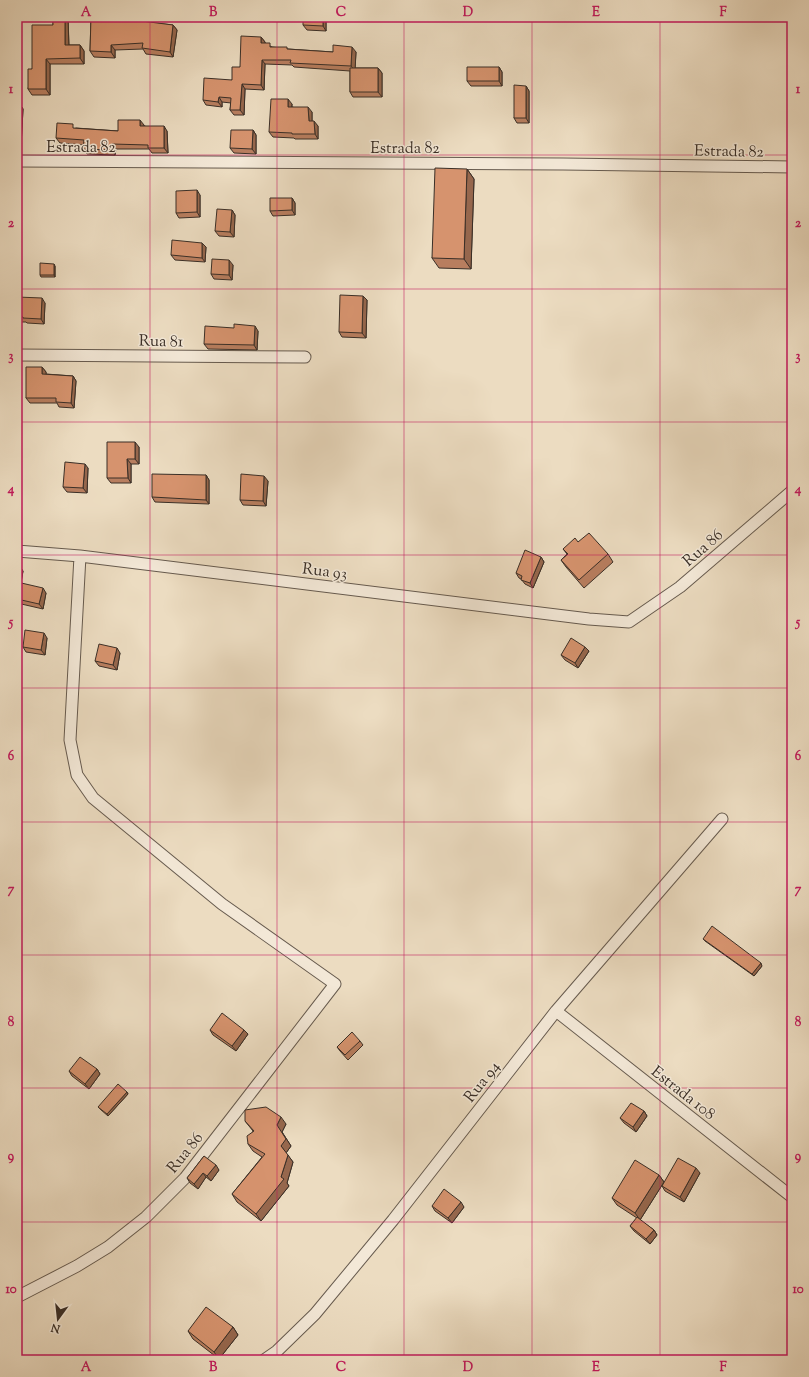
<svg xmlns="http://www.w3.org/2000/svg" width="809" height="1377" viewBox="0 0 809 1377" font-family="'Sorts Mill Goudy',serif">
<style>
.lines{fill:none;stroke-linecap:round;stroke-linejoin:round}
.minor-casing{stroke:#665a4e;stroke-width:13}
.minor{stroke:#f3e8d7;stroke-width:11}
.wall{fill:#b87e5f;stroke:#3a2f27}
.shaded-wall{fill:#96674d;stroke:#3a2f27}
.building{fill:#d6936e;stroke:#3a2f27}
.grid{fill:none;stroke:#c2185b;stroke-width:1;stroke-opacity:0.55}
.labels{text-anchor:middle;stroke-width:3;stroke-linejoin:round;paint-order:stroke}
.street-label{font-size:16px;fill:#3a2f27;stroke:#f3e8d7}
.neatline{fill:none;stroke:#c2185b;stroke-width:1.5}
.grid-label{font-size:13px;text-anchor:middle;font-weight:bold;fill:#c2185b}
</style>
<rect width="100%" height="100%" fill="#ecdcc1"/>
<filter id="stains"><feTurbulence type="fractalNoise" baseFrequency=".005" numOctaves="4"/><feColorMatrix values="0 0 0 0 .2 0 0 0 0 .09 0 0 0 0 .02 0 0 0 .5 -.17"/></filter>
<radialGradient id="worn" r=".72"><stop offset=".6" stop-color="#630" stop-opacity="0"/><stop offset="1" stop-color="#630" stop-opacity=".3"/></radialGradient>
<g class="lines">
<g class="minor-casing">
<path id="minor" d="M 17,161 L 563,164 L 792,167
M 17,355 L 305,357
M 17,551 L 80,556 L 589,619 L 629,622 L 645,611 L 680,587 L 792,491
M 556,1011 L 792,1197
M 17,1297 L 77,1266 L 108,1247 L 146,1217 L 185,1178 L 335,984 L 222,904 L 93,798 L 77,775 L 70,740 L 80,556
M 264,1360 L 277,1351 L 315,1314 L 393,1220 L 556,1011 L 722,819"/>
</g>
<use href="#minor" class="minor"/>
</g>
<path class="wall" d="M 53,17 L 68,17 L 69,45 L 80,45 L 84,51 L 84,64 L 50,64 L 50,95 L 32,95 L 28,89 L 32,69 L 53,25 Z
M 85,17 L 137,17 L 138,18 L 138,21 L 173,25 L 177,30 L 173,57 L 146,54 L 143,49 L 115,50 L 115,58 L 94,57 L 90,51 L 91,17 Z
M 326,17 L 326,31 L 307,30 L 303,25 Z
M 261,37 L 265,42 L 265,43 L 272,47 L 288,49 L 333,52 L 356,52 L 355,68 L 378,68 L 382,73 L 382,97 L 353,97 L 350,92 L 350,71 L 294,67 L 292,65 L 265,64 L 264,90 L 245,89 L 244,115 L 234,115 L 230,110 L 231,103 L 222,102 L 222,107 L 206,105 L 203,100 L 232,80 L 240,67 Z
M 499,67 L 502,72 L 502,86 L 471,86 L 467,81 Z
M 526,86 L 529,91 L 529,123 L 517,123 L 514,118 Z
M 17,104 L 20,104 L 23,109 L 21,146 L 17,146 Z
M 292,104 L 292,107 L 312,112 L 312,121 L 318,126 L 318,139 L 295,139 L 294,138 L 273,137 L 269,132 Z
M 144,125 L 144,126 L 167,131 L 168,153 L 152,153 L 149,149 L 116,149 L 115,155 L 87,154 L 83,149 L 83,145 L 60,143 L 56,138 L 76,128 L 118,131 Z
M 253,130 L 256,135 L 256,154 L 234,153 L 230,148 Z
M 467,169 L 474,179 L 471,269 L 439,268 L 432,258 Z
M 200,195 L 200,217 L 179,218 L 176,213 Z
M 292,198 L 295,203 L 295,215 L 273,216 L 270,211 Z
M 232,210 L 235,215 L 234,237 L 219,236 L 215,231 Z
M 202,243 L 206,247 L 205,262 L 175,260 L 171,255 Z
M 233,265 L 232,280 L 214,279 L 211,274 Z
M 55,266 L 55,277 L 41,277 L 40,275 Z
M 17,297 L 45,303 L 44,324 L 27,323 L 26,322 L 17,322 Z
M 367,300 L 366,338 L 342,337 L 339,332 Z
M 258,331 L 257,350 L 208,349 L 204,344 Z
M 42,367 L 46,372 L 46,374 L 73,376 L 76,381 L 74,408 L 59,407 L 57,403 L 30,403 L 26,398 Z
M 139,447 L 139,464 L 131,464 L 131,483 L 111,483 L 107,478 Z
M 88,468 L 87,493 L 67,492 L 63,487 Z
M 206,475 L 209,480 L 209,504 L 155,502 L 152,497 Z
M 268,481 L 266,506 L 243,505 L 240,500 Z
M 578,542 L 608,554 L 613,562 L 584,588 L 566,567 L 561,560 L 567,554 L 563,549 Z
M 541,557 L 544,562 L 533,588 L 525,584 L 521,579 L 519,578 L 516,573 Z
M 17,565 L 23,571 L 21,583 L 46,593 L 43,609 L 17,603 Z
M 47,638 L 45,655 L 26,652 L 23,647 Z
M 589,651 L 578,668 L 565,660 L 561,655 Z
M 120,653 L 117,670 L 99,666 L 95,661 Z
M 703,939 L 762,966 L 754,976 L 705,941 Z
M 210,1030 L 244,1030 L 248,1034 L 236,1051 L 213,1035 Z
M 360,1041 L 363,1045 L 348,1060 L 340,1051 L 337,1047 Z
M 97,1069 L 100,1074 L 89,1089 L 72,1076 L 69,1071 Z
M 127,1092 L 128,1094 L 108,1116 L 100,1109 L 98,1107 Z
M 644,1111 L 647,1116 L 636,1132 L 624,1123 L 620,1118 Z
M 245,1121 L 286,1124 L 282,1132 L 291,1146 L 286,1153 L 293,1162 L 287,1183 L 289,1186 L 261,1221 L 237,1202 L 232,1194 L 262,1157 L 253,1151 L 248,1144 L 253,1131 Z
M 204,1156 L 219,1170 L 211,1181 L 206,1177 L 198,1189 L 190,1183 L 187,1178 Z
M 700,1173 L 684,1202 L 665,1191 L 662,1186 Z
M 659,1175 L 664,1182 L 640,1220 L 654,1230 L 657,1235 L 650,1244 L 634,1231 L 630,1226 L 637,1218 L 617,1205 L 612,1198 Z
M 432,1206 L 464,1207 L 452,1223 L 435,1211 Z
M 233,1327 L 238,1335 L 219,1359 L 193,1339 L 188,1331 Z"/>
<path class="shaded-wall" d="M 65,17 L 68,17 L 69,51 L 65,45 Z
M 134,17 L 137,17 L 138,18 L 138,26 L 134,20 Z
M 323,17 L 326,17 L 326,31 L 323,26 Z
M 173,25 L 177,30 L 173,57 L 170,52 Z
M 261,37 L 265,42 L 265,48 L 261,43 Z
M 80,45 L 84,51 L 84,64 L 80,58 Z
M 111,45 L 115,50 L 115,58 L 111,52 Z
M 352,47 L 356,52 L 355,71 L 351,66 Z
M 46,59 L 50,64 L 50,95 L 46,89 Z
M 262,60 L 265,64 L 264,90 L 261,85 Z
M 499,67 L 502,72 L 502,86 L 499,81 Z
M 378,68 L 382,73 L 382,97 L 378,92 Z
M 242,84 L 245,89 L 244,115 L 240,110 Z
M 526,86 L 529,91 L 529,123 L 526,118 Z
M 219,97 L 222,102 L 222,107 L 218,102 Z
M 288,99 L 292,104 L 291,112 L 288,107 Z
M 20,104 L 23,109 L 21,146 L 18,142 Z
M 308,107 L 312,112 L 312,126 L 309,121 Z
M 140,120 L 144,125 L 144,131 L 140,126 Z
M 314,121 L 318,126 L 318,139 L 315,134 Z
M 164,126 L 167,131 L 168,153 L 164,148 Z
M 253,130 L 256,135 L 256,154 L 252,149 Z
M 112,144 L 116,149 L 115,155 L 112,150 Z
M 467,169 L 474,179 L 471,269 L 464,259 Z
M 197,190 L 200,195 L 200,217 L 197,212 Z
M 292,198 L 295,203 L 295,215 L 292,210 Z
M 232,210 L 235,215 L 234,237 L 230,232 Z
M 202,243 L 206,247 L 205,262 L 202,258 Z
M 229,260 L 233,265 L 232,280 L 229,275 Z
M 54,264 L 55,266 L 55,277 L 54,275 Z
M 363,296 L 367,300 L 366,338 L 362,333 Z
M 42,298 L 45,303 L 44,324 L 41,319 Z
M 255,326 L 258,331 L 257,350 L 254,345 Z
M 42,367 L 46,372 L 46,379 L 42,374 Z
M 73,376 L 76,381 L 74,408 L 71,403 Z
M 135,442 L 139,447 L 139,464 L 135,459 Z
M 127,459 L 131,464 L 131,483 L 128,478 Z
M 85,464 L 88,468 L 87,493 L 83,488 Z
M 206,475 L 209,480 L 209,504 L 206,500 Z
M 264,476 L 268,481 L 266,506 L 263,501 Z
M 541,557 L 544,562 L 533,588 L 530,583 Z
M 20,566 L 23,571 L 20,587 L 17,582 Z
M 43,588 L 46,593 L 43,609 L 39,604 Z
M 44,633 L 47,638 L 45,655 L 41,650 Z
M 585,647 L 589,651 L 578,668 L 575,663 Z
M 117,648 L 120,653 L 117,670 L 113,665 Z
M 761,963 L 762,966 L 754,976 L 752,974 Z
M 244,1030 L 248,1034 L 236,1051 L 232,1046 Z
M 97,1069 L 100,1074 L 89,1089 L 85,1084 Z
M 127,1092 L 128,1094 L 108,1116 L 107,1114 Z
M 644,1111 L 647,1116 L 636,1132 L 633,1127 Z
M 281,1117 L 286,1124 L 282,1132 L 291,1146 L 286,1153 L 281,1146 L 277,1125 Z
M 288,1155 L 293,1162 L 287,1183 L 289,1186 L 261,1221 L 256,1214 L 281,1177 Z
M 216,1165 L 219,1170 L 211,1181 L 207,1176 Z
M 696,1168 L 700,1173 L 684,1202 L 680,1197 Z
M 203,1173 L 206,1177 L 198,1189 L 194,1184 Z
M 659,1175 L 664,1182 L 640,1220 L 635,1213 Z
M 461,1202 L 464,1207 L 452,1223 L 448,1218 Z
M 654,1230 L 657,1235 L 650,1244 L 646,1239 Z
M 233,1327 L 238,1335 L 219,1359 L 214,1352 Z"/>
<path class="building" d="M 53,17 L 65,17 L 65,45 L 80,45 L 80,58 L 46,59 L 46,89 L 28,89 L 28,69 L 32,69 L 32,25 L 53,25 Z
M 91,17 L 134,17 L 134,20 L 173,25 L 170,52 L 142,48 L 143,43 L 111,45 L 111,52 L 90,51 Z
M 303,17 L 323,17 L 323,26 L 303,25 Z
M 241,36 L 261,37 L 261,43 L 270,43 L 270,47 L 287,47 L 287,49 L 333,52 L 333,45 L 352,47 L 351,66 L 290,63 L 291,60 L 262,60 L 261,85 L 242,84 L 240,110 L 230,110 L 231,98 L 219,97 L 218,102 L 203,100 L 204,78 L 232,80 L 232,67 L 240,67 Z
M 467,67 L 499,67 L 499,81 L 467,81 Z
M 350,68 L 378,68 L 378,92 L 350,92 Z
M 514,85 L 526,86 L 526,118 L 514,118 Z
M 271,99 L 288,99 L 288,107 L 308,107 L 309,121 L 314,121 L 315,134 L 292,134 L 292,133 L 269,132 Z
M 17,104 L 20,104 L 18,142 L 17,142 Z
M 118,120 L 140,120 L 140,126 L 164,126 L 164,148 L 148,148 L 148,145 L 112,144 L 112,150 L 83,149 L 84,140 L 56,138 L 57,123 L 73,124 L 73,128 L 118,131 Z
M 231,130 L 253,130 L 252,149 L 230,148 Z
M 435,168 L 467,169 L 464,259 L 432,258 Z
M 197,190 L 197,212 L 176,213 L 176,191 Z
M 270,198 L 292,198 L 292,210 L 270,211 Z
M 217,209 L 232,210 L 230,232 L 215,231 Z
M 172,240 L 202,243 L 202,258 L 171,255 Z
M 212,259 L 229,260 L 229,275 L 211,274 Z
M 40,263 L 54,264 L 54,275 L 40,275 Z
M 340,295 L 363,296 L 362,333 L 339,332 Z
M 17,297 L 42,298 L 41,319 L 23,318 L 23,317 L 17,317 Z
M 234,324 L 255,326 L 254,345 L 204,344 L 205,326 L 234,328 Z
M 26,367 L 42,367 L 42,374 L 73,376 L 71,403 L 56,402 L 56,398 L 26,398 Z
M 107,442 L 135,442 L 135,459 L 127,459 L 128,478 L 107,478 Z
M 65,462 L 85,464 L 83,488 L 63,487 Z
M 152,474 L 206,475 L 206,500 L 152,497 Z
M 241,474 L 264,476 L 263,501 L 240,500 Z
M 589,533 L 608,554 L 579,580 L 561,560 L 568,554 L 563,549 L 575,538 L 578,542 Z
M 525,550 L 541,557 L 530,583 L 521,580 L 522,576 L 516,573 Z
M 17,565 L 20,566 L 17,581 Z
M 17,582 L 43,588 L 39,604 L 17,599 Z
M 25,630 L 44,633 L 41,650 L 23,647 Z
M 571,638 L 585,647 L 575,663 L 561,655 Z
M 99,644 L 117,648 L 113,665 L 95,661 Z
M 712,926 L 761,963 L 752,974 L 703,939 Z
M 222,1013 L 244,1030 L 232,1046 L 210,1030 Z
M 352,1032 L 360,1041 L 345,1055 L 337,1047 Z
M 80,1057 L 97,1069 L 85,1084 L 69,1071 Z
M 118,1084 L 127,1092 L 107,1114 L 98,1107 Z
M 631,1103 L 644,1111 L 633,1127 L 620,1118 Z
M 266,1107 L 281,1117 L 277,1125 L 286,1139 L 281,1146 L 288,1155 L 281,1177 L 284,1179 L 256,1214 L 232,1194 L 265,1154 L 248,1144 L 247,1136 L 254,1131 L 245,1121 L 245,1110 Z
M 204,1156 L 216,1165 L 207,1176 L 203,1173 L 194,1184 L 187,1178 Z
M 678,1158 L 696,1168 L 680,1197 L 662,1186 Z
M 635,1160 L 659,1175 L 635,1213 L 612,1198 Z
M 444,1189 L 461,1202 L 448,1218 L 432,1206 Z
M 637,1217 L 654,1230 L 646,1239 L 630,1226 Z
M 206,1307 L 233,1327 L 214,1352 L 188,1331 Z"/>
<path class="grid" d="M 150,17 L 150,1360M 277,17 L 277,1360M 404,17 L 404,1360M 532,17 L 532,1360M 660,17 L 660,1360M 17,155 L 792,155M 17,289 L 792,289M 17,422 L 792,422M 17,555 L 792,555M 17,688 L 792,688M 17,822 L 792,822M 17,955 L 792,955M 17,1088 L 792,1088M 17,1222 L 792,1222"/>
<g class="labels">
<g class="street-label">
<text x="81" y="152">Estrada 82</text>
<text x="405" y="153">Estrada 82</text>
<text transform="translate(729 150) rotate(1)" y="6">Estrada 82</text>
<text transform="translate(161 340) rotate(1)" y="6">Rua 81</text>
<text transform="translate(702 547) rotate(-41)" y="6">Rua 86</text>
<text transform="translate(325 570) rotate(7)" y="6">Rua 93</text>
<text transform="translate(481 1081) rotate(-52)" y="6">Rua 94</text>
<text transform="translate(684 1092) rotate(38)" y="6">Estrada 108</text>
<text transform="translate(184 1152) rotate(-51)" y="6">Rua 86</text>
</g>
</g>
<rect width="809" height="1377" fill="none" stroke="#ecdcc1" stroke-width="44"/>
<g transform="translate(58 1319) rotate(195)" stroke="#f3e8d7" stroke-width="3" paint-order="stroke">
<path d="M0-3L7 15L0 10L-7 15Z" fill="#3a2f27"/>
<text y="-6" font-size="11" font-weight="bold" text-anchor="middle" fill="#3a2f27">N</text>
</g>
<rect x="22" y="22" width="765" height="1333" class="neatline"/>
<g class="grid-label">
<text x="86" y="16">A</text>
<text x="213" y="16">B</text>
<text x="341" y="16">C</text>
<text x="468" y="16">D</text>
<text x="596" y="16">E</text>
<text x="723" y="16">F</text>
<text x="11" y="93">1</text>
<text x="798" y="93">1</text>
<text x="11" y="227">2</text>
<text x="798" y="227">2</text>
<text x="11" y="360">3</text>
<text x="798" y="360">3</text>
<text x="11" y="493">4</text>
<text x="798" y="493">4</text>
<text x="11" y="626">5</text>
<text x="798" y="626">5</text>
<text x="11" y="760">6</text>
<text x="798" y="760">6</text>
<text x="11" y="893">7</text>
<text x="798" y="893">7</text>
<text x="11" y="1026">8</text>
<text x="798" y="1026">8</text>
<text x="11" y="1160">9</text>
<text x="798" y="1160">9</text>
<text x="11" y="1293">10</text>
<text x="798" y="1293">10</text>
<text x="86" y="1371">A</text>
<text x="213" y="1371">B</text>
<text x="341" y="1371">C</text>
<text x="468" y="1371">D</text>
<text x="596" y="1371">E</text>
<text x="723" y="1371">F</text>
</g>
<rect width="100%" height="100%" filter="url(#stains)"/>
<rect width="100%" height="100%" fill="url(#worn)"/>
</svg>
